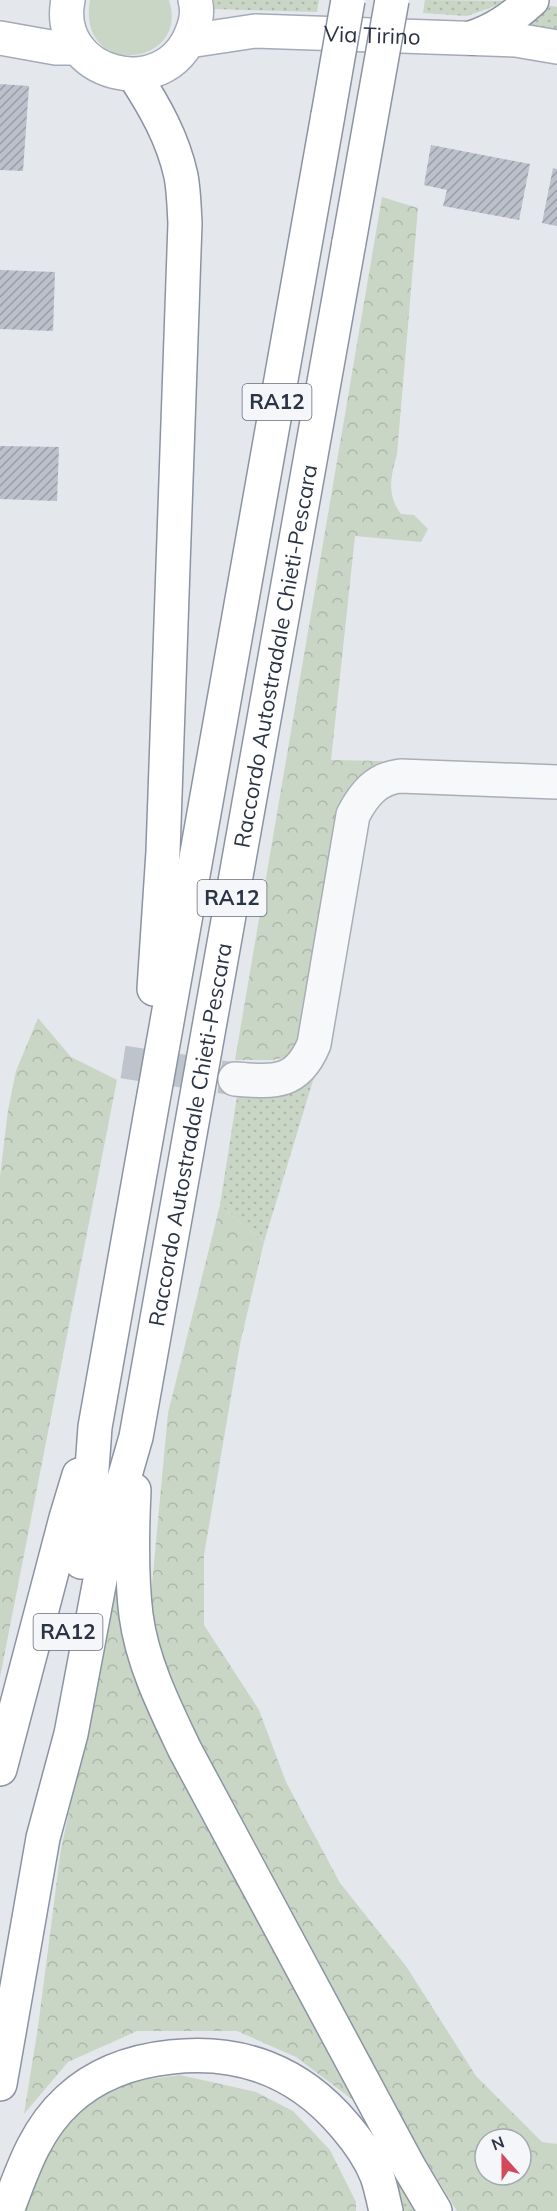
<svg xmlns="http://www.w3.org/2000/svg" width="557" height="2211" viewBox="0 0 557 2211" font-family="Mulish,sans-serif">
<style>
.grass{fill:url(#grass-dots)}
.forest{fill:url(#forest-crowns);fill-rule:evenodd}
.green{fill:#c9d6c5}
.building{fill:url(#building-hatch)}
.lines{fill:none;stroke-linecap:round;stroke-linejoin:round}
.minor-tunnel{stroke:#bfc3cb;stroke-width:33;stroke-dasharray:33 16;stroke-linecap:butt}
.minor-casing{stroke:#a9aeb7;stroke-width:36}
.major-casing{stroke:#a3abb8;stroke-width:36}
.highway-casing{stroke:#8b94a3;stroke-width:36}
.minor{stroke:#f7f8fa;stroke-width:33}
.major{stroke:#fff;stroke-width:33}
.highway{stroke:#fff;stroke-width:33}
.highway-bridge-casing{stroke:#8b94a3;stroke-width:36;stroke-linecap:butt}
.highway-bridge{stroke:#fff;stroke-width:33}
.labels{text-anchor:middle;stroke-width:4.5;stroke-linejoin:round;paint-order:stroke}
.shield{fill:#f4f6f9;stroke:#676e7b;stroke-width:1.5}
.shield-label{font-size:21px;font-weight:bold;fill:#2b3445}
.street-label{font-size:22px;fill:#2b3445;stroke:#f4f6f9}
</style>
<defs>
<pattern id="grass-dots" width="8" height="8" patternUnits="userSpaceOnUse" patternTransform="scale(1.5)"><rect width="8" height="8" fill="#c9d6c5"/><path d="M2 2h.1M6 6h.1" fill="none" stroke="#adb8ab" stroke-width="1.8" stroke-linecap="round"/></pattern>
<pattern id="forest-crowns" width="20" height="18" patternUnits="userSpaceOnUse" patternTransform="scale(1.5)"><rect width="20" height="18" fill="#c9d6c5"/><path d="M2 6a3 3 0 1 1 6 0M12 15a3 3 0 1 1 6 0" fill="none" stroke="#adb8ab"/></pattern>
<pattern id="building-hatch" width="6" height="6" patternUnits="userSpaceOnUse" patternTransform="scale(1.5)"><rect width="6" height="6" fill="#bbc0ca"/><path d="M-1 1l2-2M0 6l6-6M5 7l2-2" fill="none" stroke="#989da6"/></pattern>
</defs>
<rect width="100%" height="100%" fill="#e4e7ec"/>
<path class="grass" d="M 214,0 L 319,0 L 317,12 L 212,9 Z
M 425,0 L 509,1 L 467,16 L 423,13 Z
M 546,5 L 557,7 L 557,38 L 519,32 Z
M 318,1064 L 264,1242 L 220,1205 L 238,1090 Z
M 396,2181 L 410,2190 L 425,2211 L 400,2211 Z"/>
<path class="forest" d="M 382,197 L 418,208 L 397,454 C 391,476 386,494 401,514 L 414,515 L 428,529 L 421,542 L 355,536 L 331,760 L 383,761 L 353,784 L 332,834 L 323,945 L 303,1042 L 291,1056 L 273,1060 L 235,1060 Z
M 38,1018 L 71,1057 L 117,1080 L 0,1677 L 0,1177 L 8,1110 L 16,1071 Z
M 220,1205 L 264,1242 L 240,1344 L 204,1555 L 204,1625 L 259,1710 L 286,1782 L 340,1883 L 406,1966 L 476,2076 L 542,2142 L 557,2144 L 557,2211 L 457,2211 L 381,2087 L 172,1687 L 150,1606 L 168,1413 ZM 485,2139 L 521,2139 L 521,2175 L 485,2175 Z
M 122,1580 L 134,1653 L 216,1844 L 353,2100 L 296,2057 L 237,2031 L 137,2031 L 68,2062 L 24,2114 L 38,2027 L 61,1849 L 85,1738 L 113,1584 Z
M 180,2075 L 256,2092 L 293,2111 L 330,2150 L 356,2202 L 356,2211 L 15,2211 L 50,2134 L 101,2091 L 143,2080 Z"/>
<path class="green" d="M 90,0 L 169,0 C 191,67 76,80 90,0 Z"/>
<path class="building" d="M 0,84 L 29,86 L 23,171 L 0,170 Z
M 431,145 L 530,164 L 519,220 L 443,206 L 447,190 L 424,185 Z
M 553,168 L 557,169 L 557,226 L 542,223 Z
M 0,270 L 55,272 L 53,331 L 0,329 Z
M 0,446 L 59,447 L 57,501 L 0,499 Z"/>
<g class="lines">
<path class="minor-tunnel" d="M 123,1062 L 235,1079"/>
<g class="minor-casing">
<path id="minor" d="M 235,1079 C 274,1082 297,1085 314,1044 L 353,815 C 364,794 376,779 400,776 L 557,782"/>
</g>
<g class="major-casing">
<g id="major">
<path d="M 68,0 C 53,75 165,105 192,32 C 196,22 198,10 195,0"/>
<path d="M 0,38 L 56,48 L 78,48"/>
<path id="s1" d="M 189,41 L 255,31 L 516,40 L 557,47"/>
</g>
</g>
<g class="highway-casing">
<g id="highway">
<path d="M 471,38 C 496,30 513,17 532,0"/>
<path d="M 134,75 C 155,107 173,139 181,176 C 184,192 184,208 185,223 L 163,852 L 154,989"/>
<path d="M 134,1490 C 132,1532 131,1574 136,1615 C 142,1662 165,1708 185,1750 L 409,2167 L 435,2211"/>
<path d="M 81,1562 L 88,1524 L 95,1427 L 328,115"/>
<path d="M 0,1769 L 66,1518 L 79,1475"/>
<path id="s2" d="M 0,2084 L 43,1838 L 71,1734 L 110,1527 L 136,1437 L 349,242"/>
<path d="M 7,2211 C 22,2171 35,2130 68,2100 C 96,2074 133,2061 171,2057 C 241,2049 300,2072 345,2126 C 357,2140 370,2158 377,2176 C 381,2187 383,2199 386,2211"/>
</g>
</g>
<use href="#minor" class="minor"/>
<use href="#major" class="major"/>
<use href="#highway" class="highway"/>
<g class="highway-bridge-casing">
<path id="highway-bridge" d="M 328,115 L 348,0
M 349,242 L 392,0"/>
</g>
<use href="#highway-bridge" class="highway-bridge"/>
</g>
<g class="labels">
<g class="shield">
<rect x="242.5" y="384" width="69" height="36" rx="4.5"/>
<rect x="197.5" y="880" width="69" height="36" rx="4.5"/>
<rect x="33.5" y="1614" width="69" height="36" rx="4.5"/>
</g>
<g class="shield-label">
<text x="277" y="409">RA12</text>
<text x="232" y="905">RA12</text>
<text x="68" y="1639">RA12</text>
</g>
<g class="street-label">
<text dy="8" stroke="none"><textPath href="#s1" startOffset="184">Via Tirino</textPath></text>
<text dy="8" stroke="none"><textPath href="#s2" startOffset="1455">Raccordo Autostradale Chieti-Pescara</textPath></text>
<text dy="8" stroke="none"><textPath href="#s2" startOffset="969">Raccordo Autostradale Chieti-Pescara</textPath></text>
</g>
</g>
<g transform="translate(503 2157) rotate(339)"><circle r="28" fill="#f4f6f9" stroke="#a4a8b1" stroke-width="1.5"/>
<path d="M0-4.5L10 22L0 15L-10 22Z" fill="#d1495b"/>
<text y="-9" font-size="16" font-weight="bold" text-anchor="middle" fill="#2b3445">N</text>
</g>
</svg>
